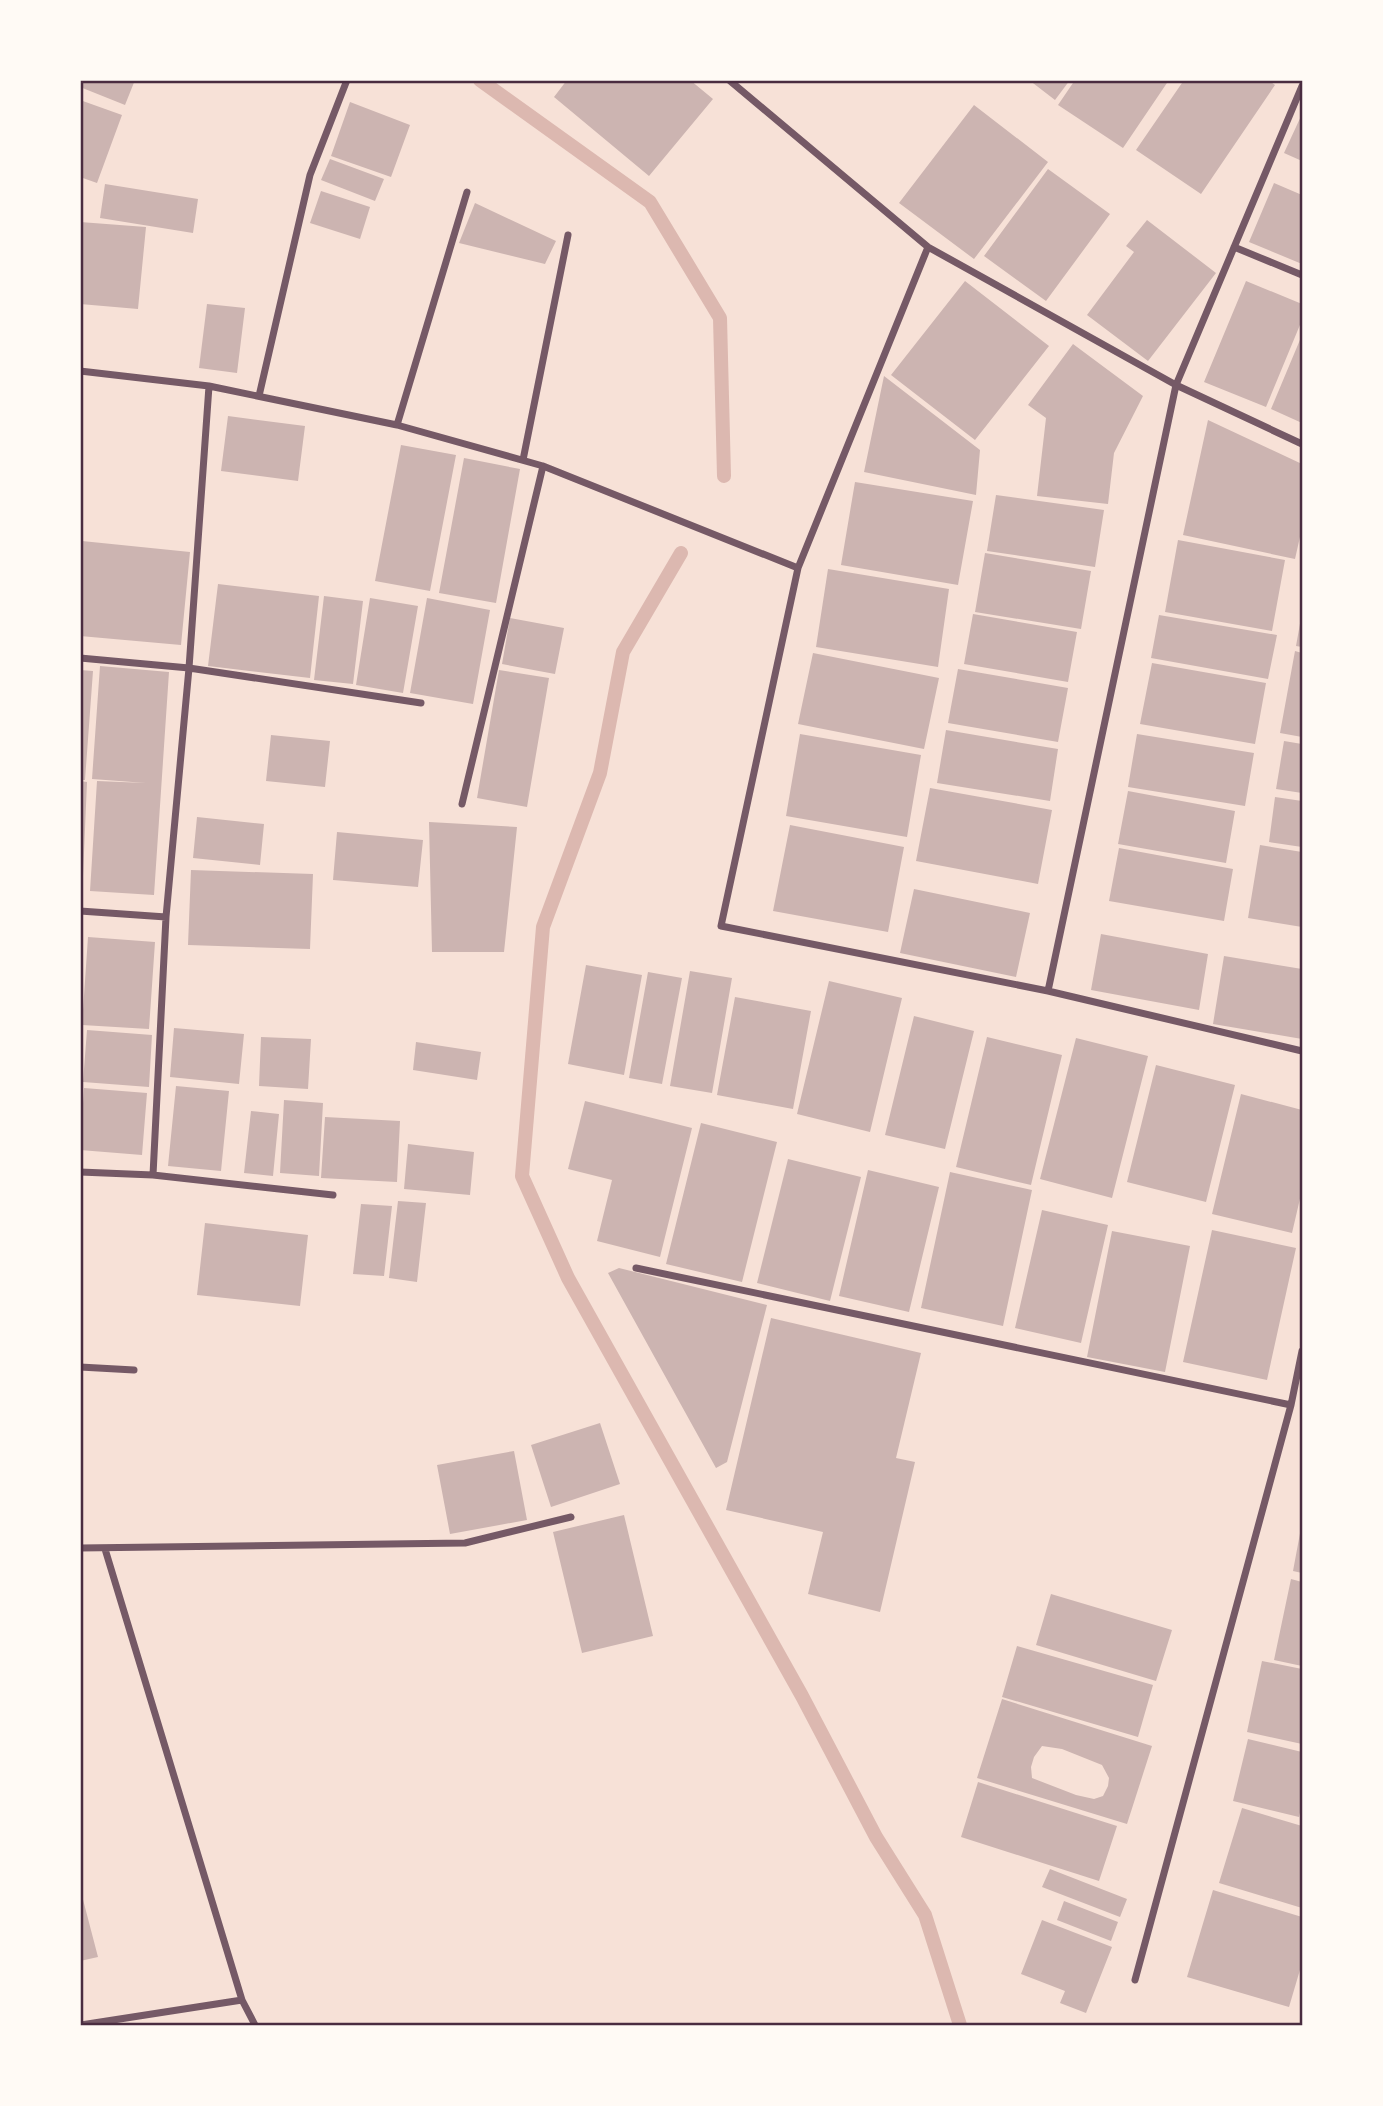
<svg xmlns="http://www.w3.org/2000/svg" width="1383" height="2106" viewBox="0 0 1383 2106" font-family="'Exo 2',sans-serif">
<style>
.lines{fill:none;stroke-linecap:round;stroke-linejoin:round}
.stream{stroke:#dcb8b0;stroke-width:14}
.building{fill:#ccb4b1;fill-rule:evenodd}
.minor{stroke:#755966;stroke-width:7}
.neatline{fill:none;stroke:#4a2c40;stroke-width:2.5}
</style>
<rect width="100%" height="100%" fill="#f7e1d7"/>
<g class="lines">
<path class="stream" d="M 480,80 L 650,202 L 720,318 L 724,476
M 681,553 L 623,652 L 600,773 L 543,927 L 522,1176 L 568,1278 L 802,1696 L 876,1837 L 925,1915 L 960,2025"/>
</g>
<path class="building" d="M 80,80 L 135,80 L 125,105 L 80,87 Z
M 567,80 L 690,80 L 713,99 L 649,176 L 554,97 Z
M 1029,80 L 1070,80 L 1055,100 Z
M 1075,80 L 1169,80 L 1123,148 L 1058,105 Z
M 1184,80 L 1268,80 L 1275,85 L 1201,194 L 1136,150 Z
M 80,100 L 122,115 L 97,183 L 80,177 Z
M 350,102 L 410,125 L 391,177 L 331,156 Z
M 974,105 L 1048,162 L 974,259 L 899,203 Z
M 1302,114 L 1302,161 L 1284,153 Z
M 330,159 L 384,179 L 375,201 L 321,180 Z
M 1048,169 L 1110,214 L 1046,301 L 984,256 Z
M 1274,183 L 1302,195 L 1302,264 L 1249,242 Z
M 105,184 L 198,199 L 193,233 L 100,218 Z
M 321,191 L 370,207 L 360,239 L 310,223 Z
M 475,203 L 556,241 L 545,264 L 459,243 Z
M 1147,220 L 1216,273 L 1148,361 L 1087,315 L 1134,252 L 1126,246 Z
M 80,222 L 146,227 L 138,309 L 80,304 Z
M 965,281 L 1049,346 L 975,440 L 891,375 Z
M 1246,281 L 1302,304 L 1302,320 L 1266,407 L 1204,382 Z
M 207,304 L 245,308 L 237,373 L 199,368 Z
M 1302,335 L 1302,423 L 1271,409 Z
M 1073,344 L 1143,396 L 1114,453 L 1108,504 L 1037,496 L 1046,418 L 1028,405 Z
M 884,376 L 980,450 L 976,495 L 864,472 Z
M 228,416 L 305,426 L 298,481 L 221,471 Z
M 1208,420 L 1302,464 L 1302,528 L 1295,559 L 1183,535 Z
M 401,445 L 456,455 L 430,591 L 375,581 Z
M 464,458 L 520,469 L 496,603 L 439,593 Z
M 855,482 L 973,501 L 958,585 L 841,565 Z
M 996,495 L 1104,510 L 1095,567 L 987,551 Z
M 1178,540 L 1285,560 L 1272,631 L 1165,612 Z
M 82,541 L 190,552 L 181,645 L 80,636 Z
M 985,553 L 1091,571 L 1081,629 L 975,612 Z
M 828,569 L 949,589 L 938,667 L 816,647 Z
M 218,584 L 319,596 L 310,678 L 208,666 Z
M 324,596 L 363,601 L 353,684 L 314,680 Z
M 370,598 L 418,606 L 403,693 L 356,685 Z
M 427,598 L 490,610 L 473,704 L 410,693 Z
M 973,614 L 1077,632 L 1068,682 L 964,664 Z
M 1159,615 L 1277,635 L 1268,679 L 1151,658 Z
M 510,618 L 564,628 L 555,674 L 502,664 Z
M 1301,618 L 1302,618 L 1302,647 L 1296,646 Z
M 1295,651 L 1302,653 L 1302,737 L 1280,733 Z
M 813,653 L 939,678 L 924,749 L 798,724 Z
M 1152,663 L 1266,683 L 1255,744 L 1140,724 Z
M 100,666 L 169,672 L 154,895 L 90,891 L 97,781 L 146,783 L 92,779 Z
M 958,669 L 1068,688 L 1058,742 L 948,723 Z
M 80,670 L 93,671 L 85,780 L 80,780 Z
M 499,670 L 549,678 L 527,807 L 477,798 Z
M 946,730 L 1058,749 L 1050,801 L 937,783 Z
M 800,734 L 921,755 L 907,837 L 786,816 Z
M 1137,734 L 1254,753 L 1245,806 L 1128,787 Z
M 271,735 L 330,741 L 325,787 L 266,781 Z
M 1284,741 L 1302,744 L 1302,793 L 1276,789 Z
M 80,781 L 87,782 L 83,876 L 80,876 Z
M 930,788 L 1052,810 L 1038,884 L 916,861 Z
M 1128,791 L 1235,811 L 1226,863 L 1118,844 Z
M 1275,797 L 1302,801 L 1302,847 L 1269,842 Z
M 197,817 L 264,824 L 260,865 L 193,858 Z
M 429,822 L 517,827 L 504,952 L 432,952 Z
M 790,825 L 904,847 L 888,932 L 773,911 Z
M 337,832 L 423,840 L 418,887 L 333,880 Z
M 1260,845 L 1302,852 L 1302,927 L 1248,918 Z
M 1119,848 L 1233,869 L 1224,921 L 1109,901 Z
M 191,870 L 313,874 L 310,949 L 188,945 Z
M 914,889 L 1030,913 L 1016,977 L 900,953 Z
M 1101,934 L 1208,954 L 1199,1010 L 1091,990 Z
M 88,937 L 155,942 L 149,1029 L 82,1025 Z
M 1224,956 L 1302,969 L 1302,1039 L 1213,1024 Z
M 586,965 L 642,975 L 624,1075 L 568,1064 Z
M 690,971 L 732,978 L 712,1093 L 670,1086 Z
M 648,972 L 682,978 L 662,1084 L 629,1078 Z
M 829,981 L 902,998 L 870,1132 L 797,1114 Z
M 735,997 L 811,1011 L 793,1109 L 717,1095 Z
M 914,1016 L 974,1031 L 945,1149 L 885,1135 Z
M 174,1028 L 244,1034 L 239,1084 L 170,1077 Z
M 87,1030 L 152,1035 L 149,1087 L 83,1082 Z
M 261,1037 L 311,1039 L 308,1089 L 259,1086 Z
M 987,1037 L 1062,1055 L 1031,1185 L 956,1167 Z
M 1076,1038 L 1148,1056 L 1112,1198 L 1040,1179 Z
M 416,1042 L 481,1052 L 477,1080 L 413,1070 Z
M 1156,1065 L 1235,1085 L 1206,1202 L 1127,1182 Z
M 176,1086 L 229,1091 L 221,1171 L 168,1166 Z
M 84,1088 L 147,1093 L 142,1155 L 80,1150 Z
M 1241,1094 L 1302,1110 L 1302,1190 L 1292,1233 L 1212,1214 Z
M 284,1100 L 323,1103 L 319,1176 L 280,1173 Z
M 585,1101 L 692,1128 L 660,1257 L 597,1241 L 612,1180 L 568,1169 Z
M 251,1111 L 279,1114 L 273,1176 L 244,1173 Z
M 325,1117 L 400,1121 L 397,1182 L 321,1178 Z
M 701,1123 L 777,1142 L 742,1282 L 666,1264 Z
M 408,1144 L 474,1152 L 470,1195 L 404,1189 Z
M 788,1159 L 861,1177 L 830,1301 L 757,1283 Z
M 868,1170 L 939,1187 L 909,1312 L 839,1296 Z
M 950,1172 L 1032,1190 L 1003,1326 L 921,1308 Z
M 398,1201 L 426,1203 L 417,1282 L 389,1278 Z
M 361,1204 L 392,1206 L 384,1276 L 353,1274 Z
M 1042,1210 L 1108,1225 L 1081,1343 L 1015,1328 Z
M 205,1223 L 308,1235 L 300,1306 L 197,1295 Z
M 1212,1230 L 1296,1248 L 1267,1380 L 1183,1362 Z
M 1112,1231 L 1190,1246 L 1165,1372 L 1087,1357 Z
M 619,1268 L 767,1305 L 727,1462 L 716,1468 L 608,1273 Z
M 771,1318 L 921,1353 L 896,1458 L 915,1462 L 880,1612 L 808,1594 L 823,1532 L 726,1510 Z
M 600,1423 L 620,1484 L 551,1507 L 531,1445 Z
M 514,1451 L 527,1520 L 450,1534 L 437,1465 Z
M 624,1515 L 653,1636 L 582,1653 L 553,1532 Z
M 1301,1528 L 1302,1528 L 1302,1573 L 1293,1571 Z
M 1291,1579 L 1302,1582 L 1302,1666 L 1274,1660 Z
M 1051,1594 L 1172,1630 L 1156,1681 L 1036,1645 Z
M 1017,1646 L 1153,1685 L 1138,1737 L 1002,1697 Z
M 1262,1661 L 1302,1669 L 1302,1744 L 1247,1732 Z
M 1002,1699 L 1152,1746 L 1127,1824 L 977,1778 ZM 1042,1746 L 1062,1749 L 1102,1765 L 1109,1778 L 1108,1786 L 1103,1796 L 1094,1799 L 1076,1795 L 1032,1778 L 1031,1767 L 1034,1757 Z
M 1248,1739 L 1302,1752 L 1302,1803 L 1299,1817 L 1233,1801 Z
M 978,1782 L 1117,1826 L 1099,1881 L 961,1837 Z
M 1242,1808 L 1302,1826 L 1302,1908 L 1219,1883 Z
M 1050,1869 L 1127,1899 L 1120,1917 L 1042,1887 Z
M 80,1888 L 98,1957 L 80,1961 Z
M 1213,1890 L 1302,1917 L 1302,1963 L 1289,2007 L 1187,1977 Z
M 1064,1901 L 1118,1922 L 1111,1941 L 1057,1920 Z
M 1042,1920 L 1112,1947 L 1086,2013 L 1060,2003 L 1065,1991 L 1021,1974 Z"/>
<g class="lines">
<path class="minor" d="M 729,80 L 928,247 L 1176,385 L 1302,444
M 928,247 L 798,568 L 721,926 L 1048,991 L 1302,1051
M 1234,247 L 1302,275
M 80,371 L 209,386 L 397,425 L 543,466 L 798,568
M 259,396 L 310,175 L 347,80
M 397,425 L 467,192
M 523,460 L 568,235
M 80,658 L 189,668 L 421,703
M 462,804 L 543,466
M 80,911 L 166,917
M 1048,991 L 1176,385 L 1302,86
M 80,1172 L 153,1175 L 333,1195
M 153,1175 L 166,917 L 189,668 L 209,386
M 636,1268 L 1291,1405
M 80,1367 L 134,1370
M 80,1548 L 465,1543 L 571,1517
M 105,1549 L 242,2000 L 255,2025
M 1135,1980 L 1291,1405 L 1302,1351
M 81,2025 L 242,2000"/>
</g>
<rect width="1383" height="2106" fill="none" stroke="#fffaf5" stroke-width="164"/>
<rect x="82" y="82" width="1219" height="1942" class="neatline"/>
</svg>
